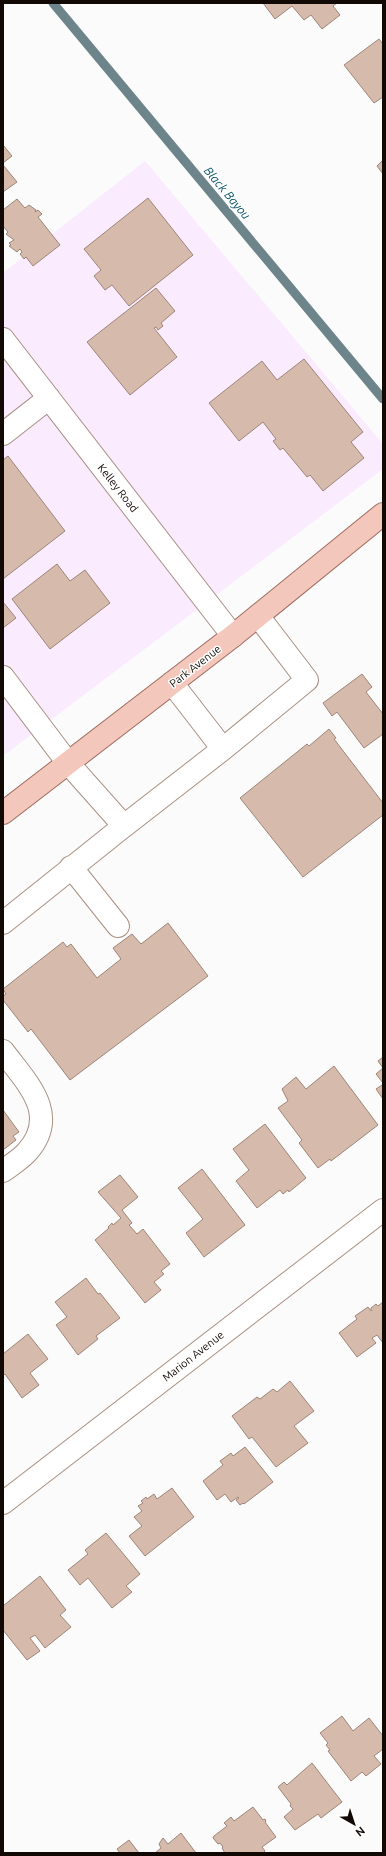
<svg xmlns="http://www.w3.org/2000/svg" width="386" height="1856" viewBox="0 0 386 1856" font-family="Ubuntu,sans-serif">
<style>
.commercial{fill:#faebfe}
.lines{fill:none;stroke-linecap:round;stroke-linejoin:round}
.stream{stroke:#6d848b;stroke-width:9}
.building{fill:#d6bbac;stroke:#9e8577}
.minor-casing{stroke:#aa9082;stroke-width:24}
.major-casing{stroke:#a06c5f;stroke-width:24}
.minor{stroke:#fff;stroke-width:22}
.major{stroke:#f4c7bc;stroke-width:22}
.labels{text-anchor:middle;stroke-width:3;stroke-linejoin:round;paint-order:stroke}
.street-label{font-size:11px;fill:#120905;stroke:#fff}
.water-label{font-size:12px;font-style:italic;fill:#065265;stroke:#fff}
</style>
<rect width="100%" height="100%" fill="#fbfbfb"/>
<path class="commercial" d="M 145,161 L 383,444 L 383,469 L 3,756 L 3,273 Z"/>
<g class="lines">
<path class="stream" d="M 53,3 L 383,399"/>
</g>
<path class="building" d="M 263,3 L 337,3 L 333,6 L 340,15 L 322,29 L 311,15 L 304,20 L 292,6 L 275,19 Z
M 379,39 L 383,44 L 383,97 L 374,103 L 344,65 Z
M 3,145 L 12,156 L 3,163 Z
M 383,160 L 383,174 L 377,166 Z
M 3,165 L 17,182 L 3,192 Z
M 148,198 L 193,255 L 129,306 L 112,285 L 105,290 L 94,276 L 101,270 L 84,249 Z
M 17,199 L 25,208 L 29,205 L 36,210 L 35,212 L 38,210 L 42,214 L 38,217 L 60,245 L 33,266 L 26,257 L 24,259 L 20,254 L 22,252 L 20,249 L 17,252 L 9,246 L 11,245 L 9,243 L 14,240 L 6,234 L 8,232 L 3,226 L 3,210 Z
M 156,288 L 175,311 L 161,323 L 163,326 L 158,330 L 156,327 L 154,328 L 177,357 L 130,395 L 87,342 Z
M 304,359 L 363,432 L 351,442 L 364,458 L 323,491 L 310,475 L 307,477 L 283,448 L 280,450 L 273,441 L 276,439 L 263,422 L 239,441 L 209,403 L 262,361 L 277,380 Z
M 8,456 L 65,531 L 3,579 L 3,460 Z
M 57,564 L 70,581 L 85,570 L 110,603 L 50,649 L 12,599 Z
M 3,602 L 16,618 L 3,628 Z
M 362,674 L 372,687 L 366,692 L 383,714 L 383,734 L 364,748 L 337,712 L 332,716 L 323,703 Z
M 329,729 L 336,738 L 334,739 L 383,803 L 383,815 L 303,877 L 240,798 L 307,744 L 309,746 Z
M 168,923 L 208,976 L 70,1080 L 31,1029 L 28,1032 L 3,1000 L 3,996 L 6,994 L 3,989 L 63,942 L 67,947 L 71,944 L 97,978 L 121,959 L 113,948 L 132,934 L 141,944 Z
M 383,1057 L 383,1068 L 378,1061 Z
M 334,1066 L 378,1125 L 331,1161 L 330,1159 L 318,1168 L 299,1143 L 302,1140 L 278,1108 L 288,1101 L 282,1089 L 296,1077 L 306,1089 Z
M 383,1068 L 383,1083 L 376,1074 Z
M 382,1085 L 383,1087 L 383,1099 L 376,1089 Z
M 3,1110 L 19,1132 L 13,1136 L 16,1140 L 3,1150 Z
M 265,1124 L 306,1178 L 289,1192 L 288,1190 L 283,1194 L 280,1190 L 257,1208 L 236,1181 L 249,1170 L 233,1149 Z
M 202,1169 L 245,1225 L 204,1257 L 186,1233 L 203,1219 L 178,1188 Z
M 120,1175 L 138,1197 L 122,1210 L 132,1223 L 129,1225 L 137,1234 L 143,1229 L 170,1264 L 161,1271 L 164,1274 L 154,1282 L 161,1290 L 145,1303 L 95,1240 L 109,1228 L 108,1227 L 112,1223 L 113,1225 L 121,1218 L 98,1192 Z
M 86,1278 L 98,1294 L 100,1293 L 120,1318 L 96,1336 L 98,1339 L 78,1355 L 56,1325 L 67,1317 L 55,1302 Z
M 383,1302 L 383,1343 L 377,1335 L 372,1338 L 376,1343 L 357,1357 L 339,1333 L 357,1319 L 355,1316 L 368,1307 L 371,1311 L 371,1308 L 376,1304 L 378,1306 Z
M 28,1334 L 48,1359 L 30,1373 L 39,1385 L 22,1398 L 5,1374 L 3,1376 L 3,1354 Z
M 290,1381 L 314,1411 L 294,1426 L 308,1443 L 276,1467 L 252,1437 L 249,1439 L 232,1416 L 257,1397 L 260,1399 L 273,1389 L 277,1392 Z
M 245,1447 L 273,1482 L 244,1504 L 243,1503 L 240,1505 L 236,1500 L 239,1498 L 238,1497 L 231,1502 L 225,1494 L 217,1500 L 203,1481 L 223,1465 L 220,1461 L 231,1453 L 233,1456 Z
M 172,1488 L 194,1517 L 145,1556 L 129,1536 L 142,1526 L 134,1517 L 142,1511 L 138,1506 L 143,1503 L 141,1501 L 146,1497 L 147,1499 L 154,1494 L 157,1499 Z
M 106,1533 L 140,1574 L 126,1586 L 132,1592 L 112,1608 L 88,1578 L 80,1585 L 68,1570 L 88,1554 L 85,1550 Z
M 40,1576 L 66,1610 L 60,1615 L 71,1627 L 45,1648 L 35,1635 L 30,1638 L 40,1651 L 27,1660 L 3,1630 L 3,1606 Z
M 342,1716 L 353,1731 L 369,1718 L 383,1736 L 383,1749 L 374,1756 L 381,1764 L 366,1776 L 362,1772 L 351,1781 L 328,1751 L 330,1750 L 326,1745 L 328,1743 L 320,1733 Z
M 312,1763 L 342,1802 L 321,1818 L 318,1814 L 295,1830 L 284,1817 L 293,1809 L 290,1806 L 291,1804 L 278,1787 L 284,1782 L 287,1785 Z
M 253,1807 L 263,1820 L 265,1819 L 266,1821 L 265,1822 L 276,1837 L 262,1847 L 265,1851 L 263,1853 L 225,1853 L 222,1848 L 223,1847 L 220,1843 L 218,1844 L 213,1838 L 214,1836 L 227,1826 L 224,1823 L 231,1817 L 234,1821 Z
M 181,1833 L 196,1853 L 155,1853 L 161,1848 L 159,1844 L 163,1838 L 168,1844 Z
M 129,1840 L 139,1853 L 120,1853 L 117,1849 Z"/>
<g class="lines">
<g class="minor-casing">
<path id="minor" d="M 3,339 L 233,636
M 3,434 L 49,398
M 3,677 L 68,763 L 124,826 L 223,749 L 172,683
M 223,749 L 307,680 L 258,616
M 71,867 L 118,926
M 3,923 L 124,826
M 3,1051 C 26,1082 61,1114 27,1152 C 21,1159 11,1165 3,1171
M 3,1503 L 383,1210"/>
</g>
<g class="major-casing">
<path id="major" d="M 3,813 L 233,636 L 383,514"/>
</g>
<use href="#minor" class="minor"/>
<use href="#major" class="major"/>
</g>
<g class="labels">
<g class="street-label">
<text transform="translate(118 488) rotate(52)" y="4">Kelley Road</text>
<text transform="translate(195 666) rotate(-38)" y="4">Park Avenue</text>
<text transform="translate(193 1356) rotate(-38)" y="4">Marion Avenue</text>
</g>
<g class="water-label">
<text transform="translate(227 193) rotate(50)" y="4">Black Bayou</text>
</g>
</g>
<rect width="386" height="1856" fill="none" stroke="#120905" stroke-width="8"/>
<g transform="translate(354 1824) rotate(141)" stroke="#ffffff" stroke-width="3" paint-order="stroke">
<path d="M0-3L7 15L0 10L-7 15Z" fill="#120905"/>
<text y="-6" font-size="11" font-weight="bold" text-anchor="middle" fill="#120905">N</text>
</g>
</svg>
